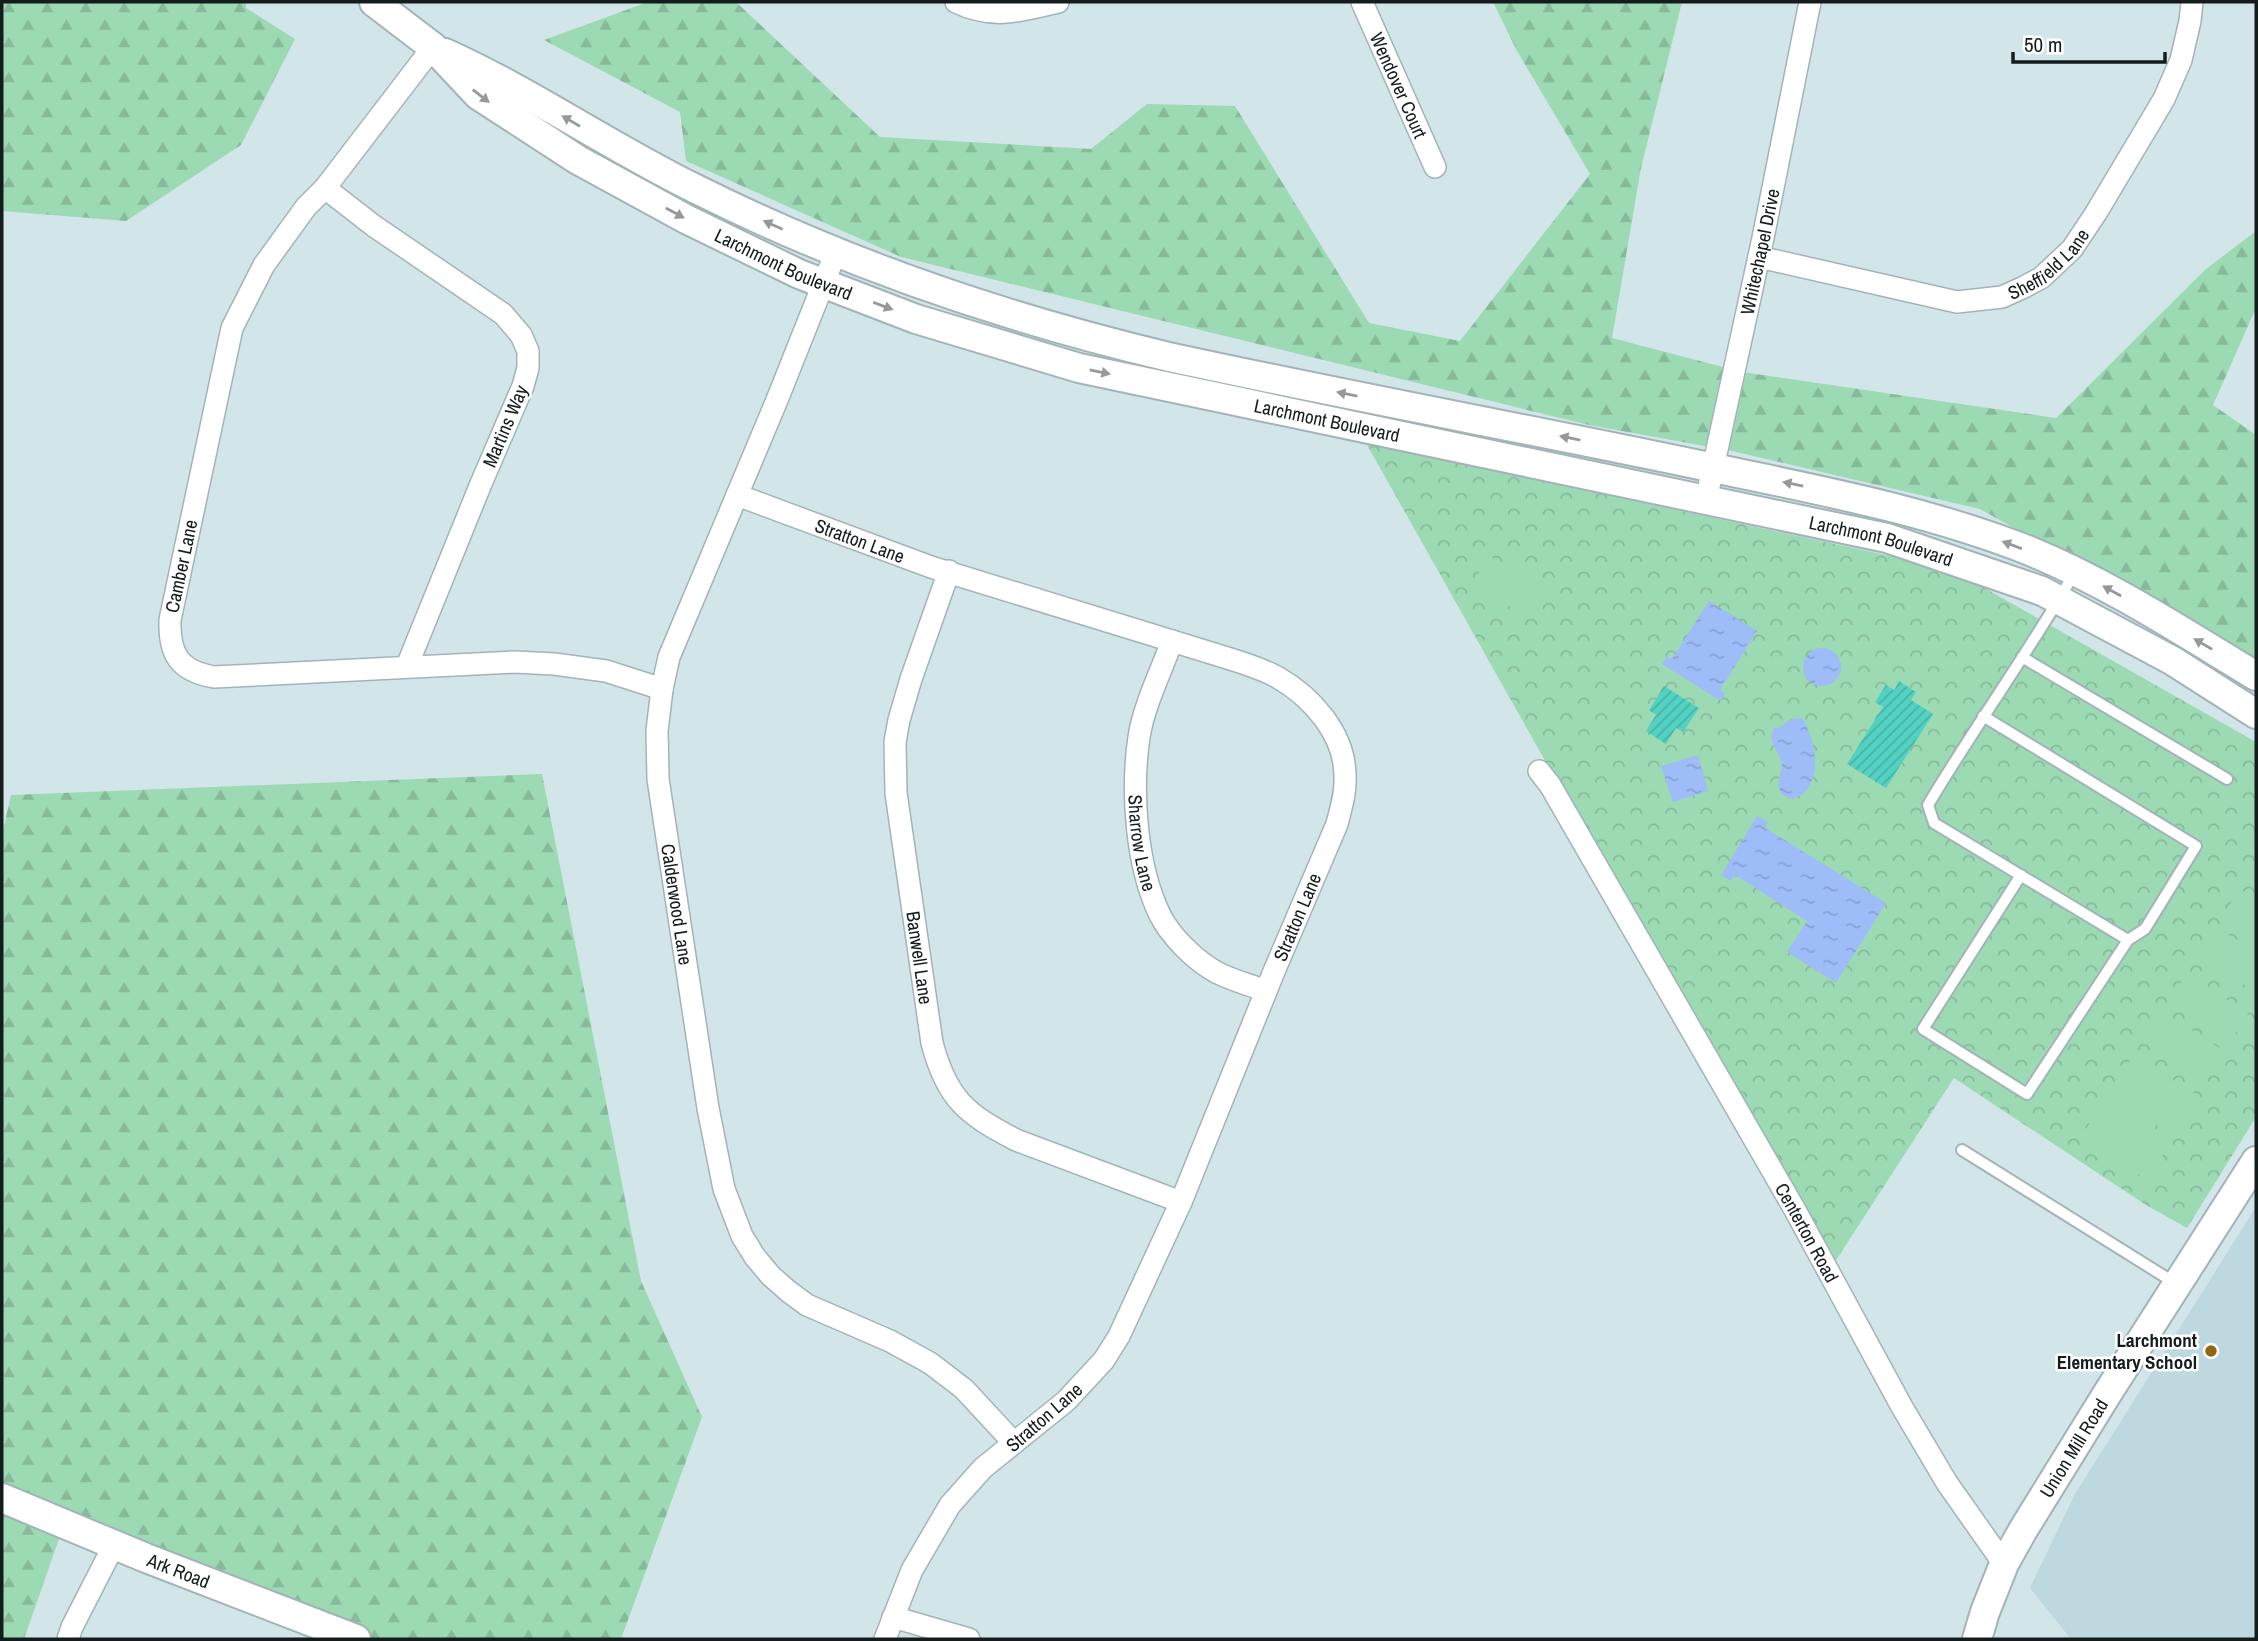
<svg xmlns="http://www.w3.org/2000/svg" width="2258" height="1641" viewBox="0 0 2258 1641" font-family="'Archivo Narrow',sans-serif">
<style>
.built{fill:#bdd8de}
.forest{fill:url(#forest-firs)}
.park{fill:url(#park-crowns)}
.garden{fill:#9cdab4}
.water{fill:url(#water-ripples)}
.building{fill:url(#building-hatch)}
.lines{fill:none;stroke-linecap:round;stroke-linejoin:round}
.lane-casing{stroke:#a2b4b7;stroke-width:14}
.street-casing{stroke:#a2b4b7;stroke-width:24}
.secondary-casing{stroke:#a2b4b7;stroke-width:32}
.lane{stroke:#fff;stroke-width:10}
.street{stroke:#fff;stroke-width:21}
.secondary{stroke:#fff;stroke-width:28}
.oneway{fill:#969999}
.poi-dot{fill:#926611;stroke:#fff;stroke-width:2.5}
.labels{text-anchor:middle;stroke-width:5;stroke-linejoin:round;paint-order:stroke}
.street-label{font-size:19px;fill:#151c1d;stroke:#fff}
.poi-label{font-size:19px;font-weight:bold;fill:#151c1d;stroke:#fff;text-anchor:end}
</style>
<defs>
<pattern id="forest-firs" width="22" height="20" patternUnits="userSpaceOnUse" patternTransform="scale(1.75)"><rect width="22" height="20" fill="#9cdab4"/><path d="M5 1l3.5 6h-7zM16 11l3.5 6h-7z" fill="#86ba9a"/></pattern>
<pattern id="park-crowns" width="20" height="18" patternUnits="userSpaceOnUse" patternTransform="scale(1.75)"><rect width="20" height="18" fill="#9cdab4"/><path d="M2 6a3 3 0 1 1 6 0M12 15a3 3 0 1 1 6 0" fill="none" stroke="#86ba9a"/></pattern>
<pattern id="water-ripples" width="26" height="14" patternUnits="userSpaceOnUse" patternTransform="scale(1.75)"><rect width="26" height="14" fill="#9ebcf7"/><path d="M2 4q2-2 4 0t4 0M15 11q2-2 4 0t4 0" fill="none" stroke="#87a1d3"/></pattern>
<pattern id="building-hatch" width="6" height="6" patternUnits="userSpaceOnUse" patternTransform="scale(1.75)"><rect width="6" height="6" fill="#53d1c2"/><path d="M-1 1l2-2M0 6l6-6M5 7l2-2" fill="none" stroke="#47b3a6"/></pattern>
</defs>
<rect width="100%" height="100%" fill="#d2e5e9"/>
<path class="built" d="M 2256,1207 L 2256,1639 L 2071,1639 L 2030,1588 L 2075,1494 Z"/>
<path class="forest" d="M 2,2 L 246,2 L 246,8 L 295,39 L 241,145 L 126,221 L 2,211 Z
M 648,2 L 736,2 L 880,137 L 1091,149 L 1147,104 L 1235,106 L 1369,323 L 1460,341 L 1590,174 L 1517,51 L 1493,2 L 1682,2 L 1641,168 L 1612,338 L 1742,372 L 2056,418 L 2206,269 L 2256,231 L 2256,308 L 2213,405 L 2256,435 L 2256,664 L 1980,509 L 1732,451 L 1589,425 L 901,257 L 686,161 L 680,112 L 544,40 Z
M 542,774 L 641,1281 L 702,1417 L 621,1639 L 360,1639 L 68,1513 L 24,1639 L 2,1639 L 2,835 L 11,795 Z"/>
<path class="park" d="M 1366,443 L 1951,569 L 2256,742 L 2256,1117 L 2187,1228 L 2146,1205 L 1954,1078 L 1831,1268 Z"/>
<path class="garden" d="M 1487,555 L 1544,584 L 1529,615 L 1471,589 Z
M 2240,889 L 2256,900 L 2256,940 L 2222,918 Z
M 2216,927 L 2256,952 L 2256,992 L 2198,956 Z
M 2187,974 L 2248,1013 L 2230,1042 L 2168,1003 Z
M 2163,1012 L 2224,1051 L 2206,1080 L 2145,1041 Z
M 2133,1055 L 2199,1096 L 2174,1136 L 2108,1095 Z
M 2105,1099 L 2172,1140 L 2147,1180 L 2080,1138 Z"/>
<path class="water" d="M 1709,601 L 1757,631 L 1720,690 L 1725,694 L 1721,701 L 1662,664 L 1667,656 L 1672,659 Z
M1803 667a19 19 0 1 1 38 0a19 19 0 1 1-38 0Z
M 1802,718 L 1808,728 L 1807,729 C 1819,749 1820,793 1792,799 C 1786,797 1781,795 1779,788 C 1777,780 1782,773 1782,765 C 1780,748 1766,746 1774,727 L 1777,729 L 1791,719 Z
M 1698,755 L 1708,791 L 1673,802 L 1661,766 Z
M 1757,816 L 1768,822 L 1765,828 L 1886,903 L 1836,983 L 1787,952 L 1807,921 L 1735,875 L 1731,881 L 1721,875 Z"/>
<path class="building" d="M 1899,681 L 1916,692 L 1911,700 L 1933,714 L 1886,788 L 1847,764 L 1883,707 L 1875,702 L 1886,685 L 1894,690 Z
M 1664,686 L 1699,708 L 1683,732 L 1676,728 L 1666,744 L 1646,731 L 1656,715 L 1649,710 Z"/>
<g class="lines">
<g class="lane-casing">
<path id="lane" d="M 2075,572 C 2029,652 1975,726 1928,805 L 1934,823 L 2128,940
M 2022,657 L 2227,779
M 1983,716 L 2196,846 L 2145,929 L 2128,940 L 2027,1094 L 1923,1029 L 2021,875
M 1962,1150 L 2175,1283"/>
</g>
<g class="street-casing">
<g id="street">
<path d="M 956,2 C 993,20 1021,11 1058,2"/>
<path id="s1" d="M 1362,2 L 1435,167"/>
<path d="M 433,47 L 325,188 L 306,207 L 264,265 L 232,328 L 170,620 C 169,654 179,671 214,677 L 515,662 L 554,664 L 606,671 L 662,689"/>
<path d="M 325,188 L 374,226 L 503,314 L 521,335 L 528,351 L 528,368 L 523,386 L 480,486 L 407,666"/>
<path id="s2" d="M 836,252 L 777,400 L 669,657 L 662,689 L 657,731 L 658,779 L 708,1108 L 724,1189 L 742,1236 L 755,1257 L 771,1276 L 788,1291 L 807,1305 L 890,1341 L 930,1363 L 964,1389 L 1014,1443"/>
<path id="s3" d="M 1759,257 L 1957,302 L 2002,297 L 2022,288 L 2041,278 L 2072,249 L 2096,213 L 2164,99 L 2181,60 L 2190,21 L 2192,2"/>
<path id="s4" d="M 737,495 L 931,567 L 1211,653 C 1233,660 1257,666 1277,677 C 1312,697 1345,734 1345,776 C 1346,793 1341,808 1337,824 L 1275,969 L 1181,1202 L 1119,1336 L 1104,1360 L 1066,1401 L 983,1468 L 950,1505 L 912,1570 L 885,1639"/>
<path id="s5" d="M 1706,500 L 1763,238 L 1810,2"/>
<path id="s6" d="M 949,571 L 911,679 L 899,720 L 895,742 L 896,793 L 932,1043 C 947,1099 966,1114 1016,1140 L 1181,1202"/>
<path id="s7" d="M 1172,641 C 1161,672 1144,705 1139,737 C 1131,791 1136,866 1160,915 C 1171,937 1195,960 1216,972 C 1231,980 1250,985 1266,991"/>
<path id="s8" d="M 1539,771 L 1550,785 L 1795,1210 L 1902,1407 L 1947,1483 L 2004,1564"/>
<path d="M 893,1617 L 969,1639"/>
<path d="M 68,1639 L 72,1627 L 114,1545"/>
</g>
</g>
<g class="secondary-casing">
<g id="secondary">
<path id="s9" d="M 374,2 L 433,47 L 478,95 L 578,160 L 686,219 L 799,274 L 916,319 L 1079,368 L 1887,538 L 2042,591 L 2173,661 L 2256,714"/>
<path d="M 445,53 C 532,92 610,147 696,189 C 846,264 1005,318 1169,357 C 1348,396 1529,429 1709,467 C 1818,490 1926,510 2030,551 C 2110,584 2183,632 2256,676"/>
<path id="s10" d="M 2,1498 L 146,1558 L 356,1639"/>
<path id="s11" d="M 1977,1639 L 1985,1612 L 2004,1564 L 2023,1530 L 2107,1394 L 2256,1161"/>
</g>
</g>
<use href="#lane" class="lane"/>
<use href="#street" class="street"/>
<use href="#secondary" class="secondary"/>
</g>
<defs><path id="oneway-solid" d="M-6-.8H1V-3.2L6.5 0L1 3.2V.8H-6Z" transform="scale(1.75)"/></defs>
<g class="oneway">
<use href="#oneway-solid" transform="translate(481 96) rotate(38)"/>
<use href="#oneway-solid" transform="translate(571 121) rotate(-149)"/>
<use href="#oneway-solid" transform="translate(675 213) rotate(29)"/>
<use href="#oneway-solid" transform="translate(773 225) rotate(-156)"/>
<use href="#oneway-solid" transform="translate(883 306) rotate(21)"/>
<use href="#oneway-solid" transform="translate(1100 372) rotate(12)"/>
<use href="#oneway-solid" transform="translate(1347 394) rotate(-169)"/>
<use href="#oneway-solid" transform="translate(1570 438) rotate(-169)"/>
<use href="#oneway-solid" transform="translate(1793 484) rotate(-168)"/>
<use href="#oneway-solid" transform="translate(2012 545) rotate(-159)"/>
<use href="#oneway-solid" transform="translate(2112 591) rotate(-151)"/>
<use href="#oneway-solid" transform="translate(2203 644) rotate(-150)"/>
</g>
<circle class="poi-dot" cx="2211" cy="1351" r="7"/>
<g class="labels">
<g class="street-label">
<text dy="7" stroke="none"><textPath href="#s1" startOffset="91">Wendover Court</textPath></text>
<text dy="7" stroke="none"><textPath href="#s5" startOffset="254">Whitechapel Drive</textPath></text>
<text dy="7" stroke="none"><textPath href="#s3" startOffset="306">Sheffield Lane</textPath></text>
<text dy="7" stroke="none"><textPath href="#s9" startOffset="490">Larchmont Boulevard</textPath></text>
<text dy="7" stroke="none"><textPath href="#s9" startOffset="1057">Larchmont Boulevard</textPath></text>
<text transform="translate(505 426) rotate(-67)" y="7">Martins Way</text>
<text dy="7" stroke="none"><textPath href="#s4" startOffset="131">Stratton Lane</textPath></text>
<text dy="7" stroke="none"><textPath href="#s9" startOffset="1624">Larchmont Boulevard</textPath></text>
<text transform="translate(181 566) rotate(-78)" y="7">Camber Lane</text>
<text dy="7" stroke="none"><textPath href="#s7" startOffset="208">Sharrow Lane</textPath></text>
<text dy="7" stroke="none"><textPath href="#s2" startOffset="688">Calderwood Lane</textPath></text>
<text transform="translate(1297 917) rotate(-67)" y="7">Stratton Lane</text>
<text dy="7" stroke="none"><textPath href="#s6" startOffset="397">Banwell Lane</textPath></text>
<text dy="7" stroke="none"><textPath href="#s8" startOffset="534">Centerton Road</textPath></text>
<text transform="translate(1044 1417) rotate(-41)" y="7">Stratton Lane</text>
<text dy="7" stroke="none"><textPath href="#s11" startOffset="215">Union Mill Road</textPath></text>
<text dy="7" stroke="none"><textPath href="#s10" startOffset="191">Ark Road</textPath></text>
</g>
<g class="poi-label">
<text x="2197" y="1347">Larchmont<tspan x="2197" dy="22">Elementary School</tspan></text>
</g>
</g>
<rect width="2258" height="1641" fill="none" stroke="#151c1d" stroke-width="7"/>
<path d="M2013 52v10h152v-10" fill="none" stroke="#151c1d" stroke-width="3.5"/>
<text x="2024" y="52" font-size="21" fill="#151c1d" stroke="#ffffff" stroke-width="5" paint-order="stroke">50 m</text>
</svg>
